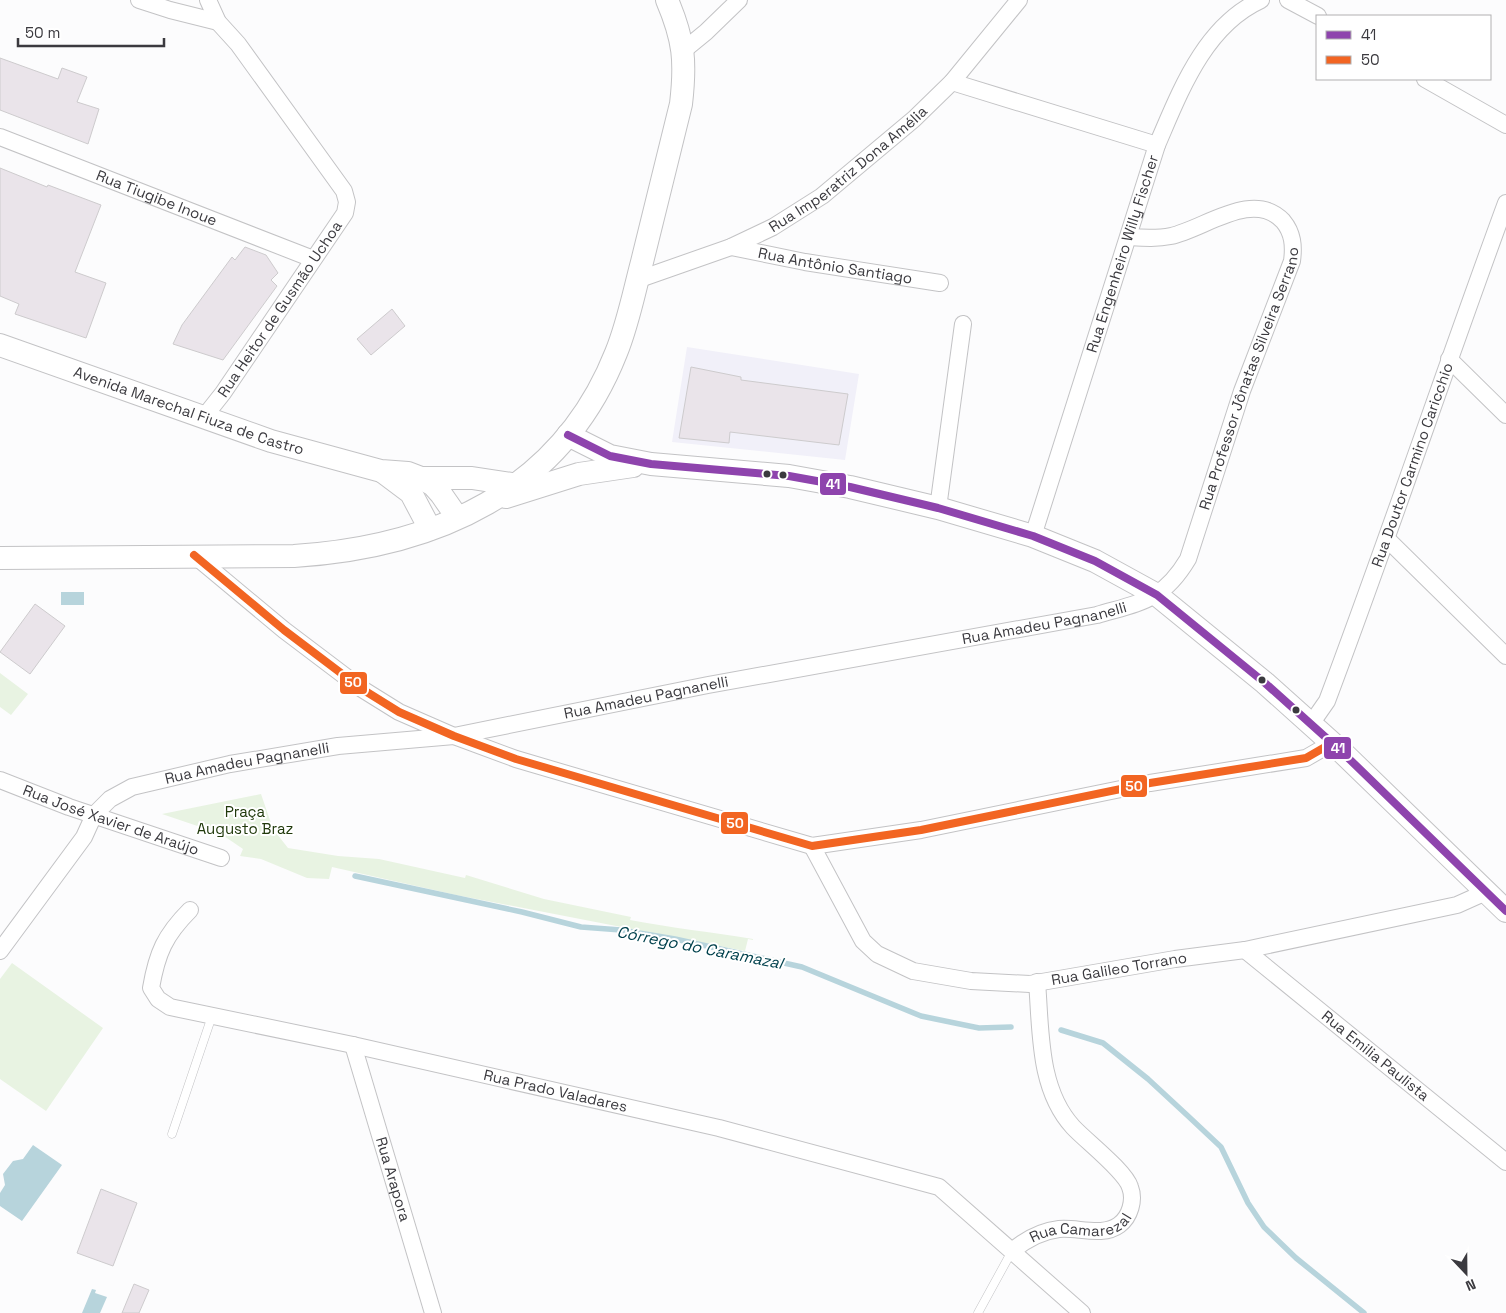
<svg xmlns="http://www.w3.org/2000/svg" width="1506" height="1313" viewBox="0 0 1506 1313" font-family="'Space Grotesk',sans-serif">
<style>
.built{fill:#f1f0f9}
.green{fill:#e8f3e2}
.water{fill:#b7d4dc}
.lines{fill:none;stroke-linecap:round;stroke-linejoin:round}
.stream{stroke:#b7d4dc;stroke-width:5.5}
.building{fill:#eae4ea;stroke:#cdcbcd}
.service-casing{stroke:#c3c3c5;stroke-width:9}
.minor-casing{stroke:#c3c3c5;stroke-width:18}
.secondary-casing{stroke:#c3c3c5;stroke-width:24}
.service{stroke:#fff;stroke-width:8}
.minor{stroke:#fff;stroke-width:16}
.secondary{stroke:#fff;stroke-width:22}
.bus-1-casing{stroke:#fff;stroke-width:11}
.bus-2-casing{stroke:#fff;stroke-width:11}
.bus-1{stroke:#8e44ad;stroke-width:8}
.bus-2{stroke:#f26522;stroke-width:8}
.bus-dot{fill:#3b3a3f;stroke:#fff;stroke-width:2}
.labels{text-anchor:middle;stroke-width:4;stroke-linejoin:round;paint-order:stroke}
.street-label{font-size:15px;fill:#3b3a3f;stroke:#fff}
.park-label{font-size:15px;fill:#20390b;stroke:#fff}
.water-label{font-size:16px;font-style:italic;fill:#00414d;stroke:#fff}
.line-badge{stroke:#fff;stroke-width:2}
.badge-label{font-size:14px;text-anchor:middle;font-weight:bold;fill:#fff}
</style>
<rect width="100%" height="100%" fill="#fcfcfd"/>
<path class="built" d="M 687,347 L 859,374 L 845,460 L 672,442 Z"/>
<path class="green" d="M 0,673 L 28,694 L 11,715 L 0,707 Z
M 261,794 L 273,829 L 288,848 L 338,856 L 379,859 L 465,878 L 466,875 L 544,899 L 631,917 L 630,920 C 671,928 712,932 753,939 L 753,940 L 748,939 L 745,951 L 456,895 L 332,867 L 329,879 L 307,878 L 261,859 L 240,856 L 243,849 L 221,834 L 162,814 Z
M 12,963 L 103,1028 L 46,1111 L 0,1079 L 0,979 Z"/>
<path class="water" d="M 61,592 L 84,592 L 84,605 L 61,605 Z
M 33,1145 L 62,1165 L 22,1221 L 0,1206 L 0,1193 L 5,1185 L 3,1174 L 13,1161 L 23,1159 Z
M 92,1289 L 96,1290 L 95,1293 L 107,1297 L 100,1313 L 82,1313 Z"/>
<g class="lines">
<path class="stream" d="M 355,876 L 522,912 L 581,927 L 621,930 L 675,939 L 802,967 L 921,1016 L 979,1028 L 1011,1027
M 1061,1030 L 1103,1043 L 1148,1079 L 1188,1116 L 1221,1147 L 1248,1203 L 1264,1227 L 1296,1258 L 1364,1313"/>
</g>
<path class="building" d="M 0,58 L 58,79 L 62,68 L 87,77 L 77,102 L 99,109 L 88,144 L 0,110 Z
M 0,168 L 47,187 L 48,185 L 101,205 L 75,272 L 106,283 L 86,338 L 15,314 L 19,304 L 0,296 Z
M 245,247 L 266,255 L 278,273 L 271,280 L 277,286 L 223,360 L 173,344 L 182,325 L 232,257 L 235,260 Z
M 392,309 L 405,326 L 371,355 L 357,339 Z
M 691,367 L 741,377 L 741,380 L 848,394 L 839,445 L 730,432 L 729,443 L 679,438 Z
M 35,604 L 65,626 L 30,674 L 0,652 Z
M 101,1189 L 137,1203 L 113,1266 L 77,1253 Z
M 134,1284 L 149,1290 L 139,1313 L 122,1313 Z"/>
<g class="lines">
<g class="service-casing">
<path id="service" d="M 172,1134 L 212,1016
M 978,1313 L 1012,1251"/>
</g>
<g class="minor-casing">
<g id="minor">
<path d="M 139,0 L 170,10 L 218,22"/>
<path d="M 1288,0 L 1318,16"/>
<path d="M 684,50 L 706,32 L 739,0"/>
<path d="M 1425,79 L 1506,125"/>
<path d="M 952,82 L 1157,145"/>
<path id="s1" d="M 0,137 L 313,259"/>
<path id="s2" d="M 731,247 L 805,262 L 940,283"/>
<path id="s3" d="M 637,280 L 731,247 L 773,227 L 822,196 L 914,119 L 952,82 L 1019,0"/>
<path d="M 1449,359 L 1506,415"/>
<path id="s4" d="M 204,417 L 223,393 L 345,213 L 347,202 L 344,191 L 238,44 L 218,22 L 208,0"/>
<path d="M 938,508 L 963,324"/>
<path id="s5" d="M 1033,536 L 1157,145 C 1180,92 1204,26 1261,0"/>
<path d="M 1387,539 L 1506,656"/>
<path d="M 194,555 L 284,630 L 362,689 L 399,712 L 454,736 L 516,759 L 812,846 L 921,830 L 1150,783 L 1306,758 L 1332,743"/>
<path id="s6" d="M 1311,724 L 1327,701 C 1389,536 1445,369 1506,203"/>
<path id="s7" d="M 0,780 L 69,807 L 221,858"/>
<path id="s8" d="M 812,846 L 863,941 L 877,954 L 913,971 L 971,981 L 1030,984 L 1175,959 L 1245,950 L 1457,905 L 1486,892"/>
<path id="s9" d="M 190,910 C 165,935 157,953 151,988 L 158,999 L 170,1007 L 353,1045 L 719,1128 L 939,1187 L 1082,1313"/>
<path id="s10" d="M 1245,950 L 1506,1162"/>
<path id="s11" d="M 0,951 L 84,837 L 94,815 L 110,799 L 132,787 L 230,764 L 338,746 L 454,736 L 708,685 L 1097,615 C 1141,602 1163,601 1188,559 L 1242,391 L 1292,261 C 1294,246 1293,233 1283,221 C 1253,189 1204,229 1171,236 C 1157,239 1144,238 1129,237"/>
<path id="s12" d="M 353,1045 L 433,1313"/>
<path id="s13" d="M 1012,1251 C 1025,1240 1042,1231 1059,1229 C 1077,1227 1103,1237 1119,1225 C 1130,1217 1135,1200 1130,1187 C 1125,1171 1086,1141 1073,1127 C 1038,1089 1041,1030 1037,982"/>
</g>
</g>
<g class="secondary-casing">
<g id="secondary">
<path id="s14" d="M 0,345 L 271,441 L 381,471 L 408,473 L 421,478 L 433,485 L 441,494 L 457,517"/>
<path d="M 568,435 L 610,456 L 651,464 L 789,476 L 850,487 L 938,508 L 1033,536 L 1095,561 L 1157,595 L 1265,683 L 1342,752 L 1506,911"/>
<path d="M 383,472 L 411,493 L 430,529"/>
<path d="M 421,478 L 472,478 L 518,485"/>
<path d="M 506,497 L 579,474 L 633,466"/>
<path d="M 0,558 L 294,556 C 435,547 561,492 616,353 C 628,324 634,292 642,262 C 655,209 668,157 681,104 C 686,61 684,40 667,0"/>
</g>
</g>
<use href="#service" class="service"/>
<use href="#minor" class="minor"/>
<use href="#secondary" class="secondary"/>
<g class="bus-1-casing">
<path id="bus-1" d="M 568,435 L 610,456 L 651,464 L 789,476 L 850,487 L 938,508 L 1033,536 L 1095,561 L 1157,595 L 1265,683 L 1342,752 L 1506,911"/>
</g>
<g class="bus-2-casing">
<path id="bus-2" d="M 194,555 L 284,630 L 362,689 L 399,712 L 454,736 L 516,759 L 812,846 L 921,830 L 1150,783 L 1306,758 L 1332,743"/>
</g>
<use href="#bus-1" class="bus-1"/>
<use href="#bus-2" class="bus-2"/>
</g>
<g class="bus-dot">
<circle cx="767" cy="474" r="4.5"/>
<circle cx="783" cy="475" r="4.5"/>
<circle cx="1262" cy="680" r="4.5"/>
<circle cx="1296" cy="710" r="4.5"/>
</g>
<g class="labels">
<g class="street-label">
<text dy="5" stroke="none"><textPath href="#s3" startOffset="241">Rua Imperatriz Dona Amélia</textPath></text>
<text dy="5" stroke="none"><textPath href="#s1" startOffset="168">Rua Tiugibe Inoue</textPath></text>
<text dy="5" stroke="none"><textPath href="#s5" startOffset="296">Rua Engenheiro Willy Fischer</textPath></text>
<text dy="5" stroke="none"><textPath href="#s2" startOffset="106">Rua Antônio Santiago</textPath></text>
<text dy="5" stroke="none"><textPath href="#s4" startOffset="132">Rua Heitor de Gusmão Uchoa</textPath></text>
<text dy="5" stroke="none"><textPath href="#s11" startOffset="1496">Rua Professor Jônatas Silveira Serrano</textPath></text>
<text dy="5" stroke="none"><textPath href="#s14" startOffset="200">Avenida Marechal Fiuza de Castro</textPath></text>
<text dy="5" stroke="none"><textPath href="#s6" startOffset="279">Rua Doutor Carmino Caricchio</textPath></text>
<text dy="5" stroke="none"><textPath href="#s11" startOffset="1141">Rua Amadeu Pagnanelli</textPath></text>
<text dy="5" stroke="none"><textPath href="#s11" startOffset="736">Rua Amadeu Pagnanelli</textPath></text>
<text dy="5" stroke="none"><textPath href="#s11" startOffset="331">Rua Amadeu Pagnanelli</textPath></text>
<text dy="5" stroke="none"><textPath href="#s7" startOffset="118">Rua José Xavier de Araújo</textPath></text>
<text dy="5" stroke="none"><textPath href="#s8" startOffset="375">Rua Galileo Torrano</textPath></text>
<text dy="5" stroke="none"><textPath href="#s10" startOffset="168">Rua Emilia Paulista</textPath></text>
<text dy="5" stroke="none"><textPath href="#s9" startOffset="511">Rua Prado Valadares</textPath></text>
<text dy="5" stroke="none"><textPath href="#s12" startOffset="140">Rua Arapora</textPath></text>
<text dy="5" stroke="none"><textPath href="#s13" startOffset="75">Rua Camarezal</textPath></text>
</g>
<g class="park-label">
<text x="245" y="817">Praça<tspan x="245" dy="17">Augusto Braz</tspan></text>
</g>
<g class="water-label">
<text transform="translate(700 947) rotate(11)" y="6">Córrego do Caramazal</text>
</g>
</g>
<g class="line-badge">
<rect x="819" y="472" width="28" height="24" rx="5" fill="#8e44ad"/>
<rect x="339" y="671" width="29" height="24" rx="5" fill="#f26522"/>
<rect x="1323" y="736" width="29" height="24" rx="5" fill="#8e44ad"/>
<rect x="1120" y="774" width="28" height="24" rx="5" fill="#f26522"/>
<rect x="720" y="811" width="29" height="24" rx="5" fill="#f26522"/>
</g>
<g class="badge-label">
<text x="833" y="489">41</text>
<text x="353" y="687">50</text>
<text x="1338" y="753">41</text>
<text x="1134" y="791">50</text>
<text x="735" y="828">50</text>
</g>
<rect x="1316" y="15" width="175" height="65" fill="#ffffff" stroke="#b1b0b2"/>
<rect x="1326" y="31" width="25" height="8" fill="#8e44ad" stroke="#b1b0b2"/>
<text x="1361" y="40" font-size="15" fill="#3b3a3f">41</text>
<rect x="1326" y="56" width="25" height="8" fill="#f26522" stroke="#b1b0b2"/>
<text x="1361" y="65" font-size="15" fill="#3b3a3f">50</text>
<g transform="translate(1466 1273) rotate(158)" stroke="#ffffff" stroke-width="4" paint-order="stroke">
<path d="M0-4L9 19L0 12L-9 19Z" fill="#3b3a3f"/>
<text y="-8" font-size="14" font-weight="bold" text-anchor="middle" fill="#3b3a3f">N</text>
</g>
<path d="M18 38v8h146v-8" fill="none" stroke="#3b3a3f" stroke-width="2.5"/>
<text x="25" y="38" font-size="15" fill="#3b3a3f" stroke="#ffffff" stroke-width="4" paint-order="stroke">50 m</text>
</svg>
